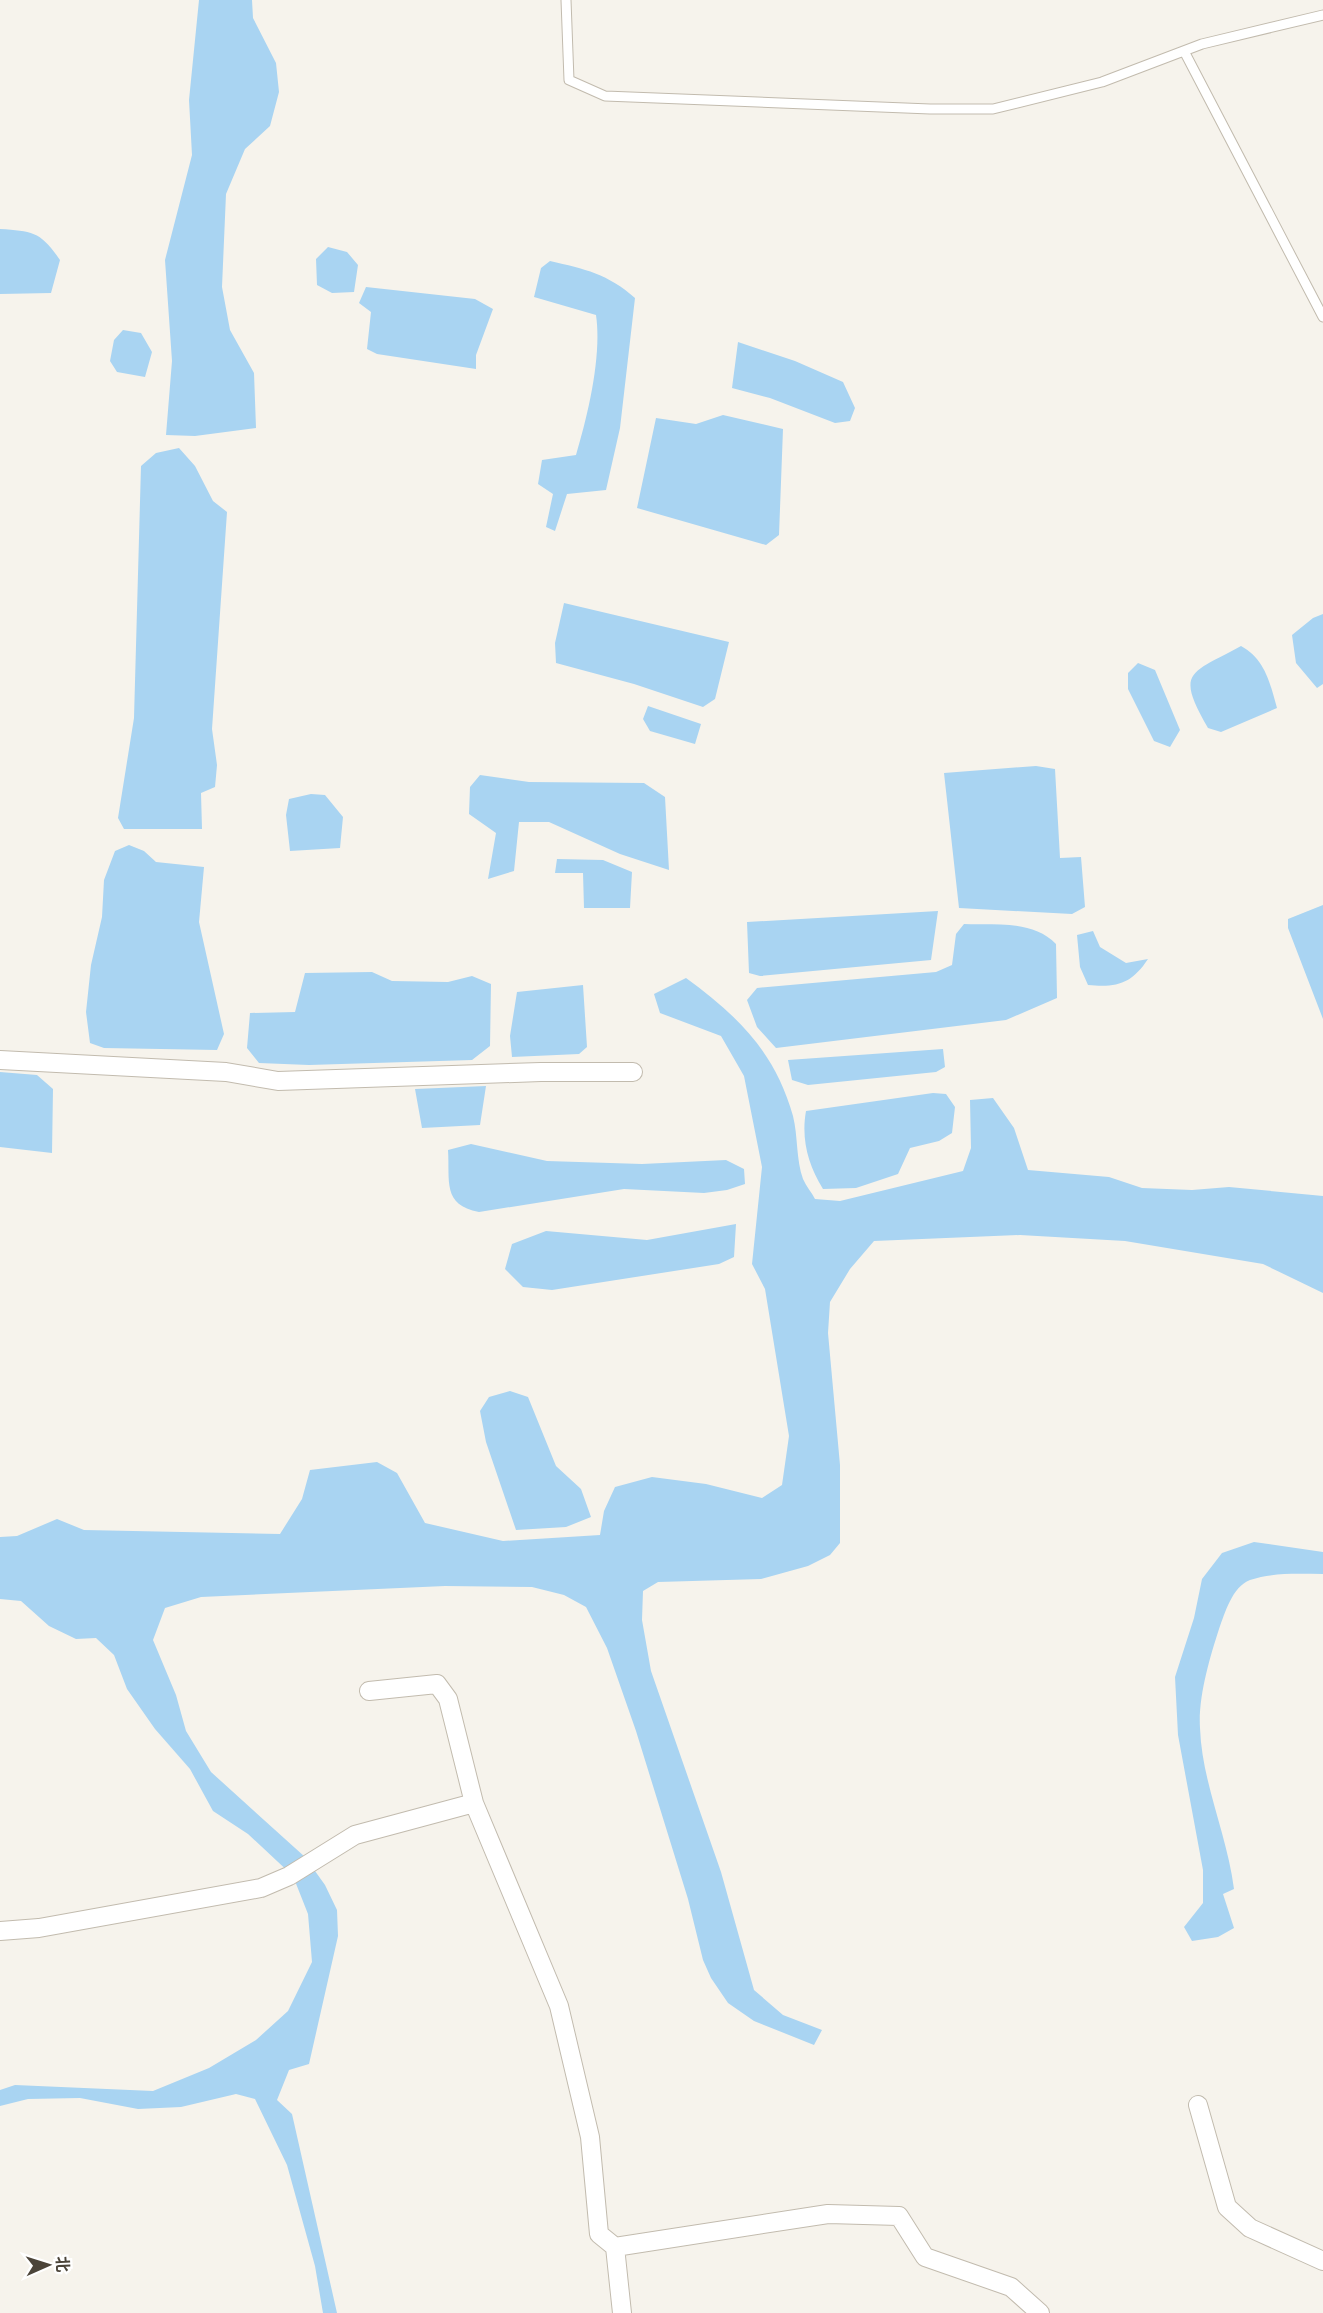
<svg xmlns="http://www.w3.org/2000/svg" width="1323" height="2313" viewBox="0 0 1323 2313" font-family="'Work Sans','Noto Sans SC',sans-serif">
<style>
.water{fill:#a9d4f2}
.lines{fill:none;stroke-linecap:round;stroke-linejoin:round}
.lane-casing{stroke:#c2bbae;stroke-width:11}
.street-casing{stroke:#c2bbae;stroke-width:20}
.lane{stroke:#fff;stroke-width:9}
.street{stroke:#fff;stroke-width:18}
</style>
<rect width="100%" height="100%" fill="#f6f3ec"/>
<path class="water" d="M 199,0 L 252,0 L 253,18 L 276,63 L 279,92 L 270,126 L 245,149 L 226,194 L 222,287 L 230,330 L 254,373 L 256,428 L 195,436 L 166,435 L 172,361 L 165,260 L 192,155 L 189,100 Z
M 0,229 C 33,231 41,232 60,260 L 51,293 L 0,294 Z
M 328,247 L 347,252 L 358,265 L 354,292 L 332,293 L 317,285 L 316,259 Z
M 550,261 C 585,269 608,274 635,298 L 620,428 L 606,490 L 567,494 L 555,531 L 546,527 L 553,494 L 538,484 L 542,460 L 576,455 C 588,415 602,356 596,315 L 534,297 L 541,268 Z
M 366,287 L 475,299 L 493,309 L 476,355 L 476,369 L 377,354 L 367,349 L 371,312 L 359,303 Z
M 123,330 L 141,333 L 152,352 L 145,377 L 117,372 L 110,361 L 114,340 Z
M 738,342 L 795,361 L 843,382 L 855,408 L 850,421 L 835,423 L 770,398 L 732,388 Z
M 723,415 L 783,429 L 779,535 L 766,545 L 637,508 L 656,418 L 696,424 Z
M 179,448 L 195,466 L 213,501 L 227,512 L 212,729 L 217,765 L 215,787 L 201,793 L 202,829 L 124,829 L 118,818 L 134,718 L 141,466 L 156,453 Z
M 564,603 L 729,642 L 715,699 L 703,707 L 634,684 L 556,663 L 555,643 Z
M 1323,614 L 1323,684 L 1317,688 L 1296,663 L 1292,635 L 1313,618 Z
M 1241,646 C 1265,659 1270,683 1277,708 L 1221,732 L 1208,728 C 1175,671 1190,674 1241,646 Z
M 1138,663 L 1155,670 L 1180,730 L 1170,747 L 1154,741 L 1128,689 L 1128,673 Z
M 648,706 L 701,724 L 695,744 L 650,731 L 643,719 Z
M 1036,766 L 1055,769 L 1060,858 L 1081,857 L 1085,907 L 1072,914 L 959,908 L 944,773 Z
M 480,775 L 529,782 L 644,783 L 665,797 L 669,870 L 620,854 L 549,822 L 519,822 L 514,871 L 488,879 L 496,833 L 469,814 L 470,787 Z
M 311,794 L 325,795 L 343,817 L 340,848 L 290,851 L 286,815 L 289,799 Z
M 129,845 L 144,851 L 156,862 L 204,867 L 199,922 L 224,1034 L 217,1050 L 104,1048 L 90,1043 L 86,1012 L 91,965 L 102,917 L 104,880 L 115,851 Z
M 557,859 L 603,860 L 632,872 L 630,908 L 584,908 L 583,873 L 555,873 Z
M 1323,905 L 1323,1019 L 1288,928 L 1288,919 Z
M 938,911 L 931,960 L 760,976 L 749,973 L 747,922 Z
M 964,924 C 995,925 1033,920 1056,944 L 1057,998 L 1006,1020 L 776,1048 L 757,1027 L 747,1000 L 757,988 L 936,972 L 952,965 L 956,934 Z
M 1093,931 L 1100,947 L 1126,963 L 1148,959 C 1132,983 1118,988 1088,985 L 1080,967 L 1077,935 Z
M 372,972 L 392,981 L 448,982 L 472,976 L 491,984 L 490,1046 L 472,1060 L 309,1065 L 259,1063 L 247,1048 L 250,1013 L 295,1012 L 305,973 Z
M 686,978 C 738,1016 775,1052 793,1116 C 798,1136 796,1160 803,1179 C 806,1186 812,1193 815,1199 L 840,1201 L 963,1171 L 971,1148 L 970,1100 L 993,1098 L 1014,1128 L 1028,1170 L 1109,1177 L 1142,1188 L 1192,1190 L 1229,1187 L 1323,1196 L 1323,1293 L 1263,1264 L 1125,1241 L 1020,1235 L 874,1241 L 850,1269 L 830,1302 L 828,1333 L 840,1465 L 840,1543 L 830,1555 L 808,1566 L 761,1579 L 658,1582 L 643,1591 L 642,1620 L 651,1671 L 721,1872 L 754,1990 L 783,2015 L 822,2030 L 814,2045 L 754,2021 L 728,2003 L 711,1978 L 703,1960 L 688,1899 L 636,1731 L 607,1648 L 586,1607 L 564,1595 L 532,1587 L 445,1586 L 201,1597 L 165,1608 L 153,1640 L 176,1695 L 186,1731 L 211,1772 L 305,1857 L 325,1885 L 337,1910 L 338,1936 L 309,2064 L 289,2070 L 277,2100 L 292,2114 L 337,2313 L 323,2313 L 315,2266 L 287,2165 L 255,2099 L 236,2094 L 181,2107 L 138,2109 L 80,2098 L 28,2099 L 0,2106 L 0,2090 L 15,2085 L 153,2091 L 209,2068 L 256,2040 L 288,2011 L 312,1962 L 308,1914 L 293,1876 L 248,1834 L 213,1811 L 190,1769 L 155,1729 L 127,1689 L 114,1655 L 96,1638 L 76,1639 L 49,1626 L 21,1601 L 0,1599 L 0,1537 L 17,1536 L 57,1519 L 84,1530 L 280,1534 L 302,1499 L 310,1470 L 377,1462 L 397,1473 L 425,1523 L 503,1541 L 600,1535 L 604,1511 L 615,1487 L 652,1477 L 706,1484 L 762,1498 L 782,1485 L 789,1436 L 765,1289 L 752,1264 L 762,1167 L 744,1076 L 721,1036 L 660,1013 L 654,994 Z
M 583,985 L 587,1047 L 579,1054 L 512,1057 L 510,1036 L 517,992 Z
M 943,1049 L 945,1067 L 936,1072 L 808,1085 L 792,1080 L 788,1060 Z
M 0,1072 L 37,1075 L 53,1089 L 52,1153 L 0,1147 Z
M 486,1086 L 480,1125 L 422,1128 L 415,1089 Z
M 933,1093 L 946,1094 L 955,1107 L 952,1133 L 939,1141 L 910,1148 L 898,1174 L 856,1188 L 823,1189 C 808,1165 801,1139 806,1111 Z
M 471,1144 L 547,1161 L 642,1164 L 726,1160 L 744,1169 L 745,1184 L 727,1190 L 704,1193 L 624,1189 L 479,1212 C 442,1205 450,1181 448,1150 Z
M 736,1224 L 734,1257 L 719,1264 L 552,1290 L 523,1287 L 505,1269 L 512,1244 L 546,1231 L 647,1240 Z
M 510,1391 L 528,1397 L 556,1466 L 581,1489 L 591,1517 L 566,1527 L 516,1530 L 486,1442 L 480,1411 L 489,1397 Z
M 1254,1542 L 1323,1552 L 1323,1574 C 1299,1574 1274,1572 1250,1580 C 1232,1587 1225,1613 1219,1629 C 1210,1657 1198,1697 1200,1728 C 1202,1783 1227,1834 1234,1889 L 1223,1894 L 1234,1928 L 1218,1937 L 1192,1941 L 1184,1927 L 1203,1903 L 1203,1870 L 1178,1735 L 1175,1677 L 1194,1618 L 1202,1579 L 1222,1553 Z"/>
<g class="lines">
<g class="lane-casing">
<path id="lane" d="M 566,0 L 569,80 L 605,96 L 930,109 L 993,109 L 1102,82 L 1202,44 L 1323,15
M 1184,51 L 1323,317"/>
</g>
<g class="street-casing">
<path id="street" d="M 0,1060 L 226,1072 L 278,1081 L 541,1072 L 633,1072
M 369,1691 L 437,1684 L 448,1699 L 474,1803 L 559,2006 L 590,2137 L 599,2234 L 615,2247 L 828,2214 L 899,2216 L 925,2257 L 1011,2287 L 1040,2313
M 0,1931 L 39,1928 L 261,1888 L 289,1876 L 355,1835 L 474,1803
M 1198,2105 L 1227,2207 L 1250,2228 L 1323,2261
M 615,2247 L 622,2313"/>
</g>
<use href="#lane" class="lane"/>
<use href="#street" class="street"/>
</g>
<g transform="translate(48 2265) rotate(87)" stroke="#ffffff" stroke-width="4.5" paint-order="stroke">
<path d="M0-4.5L10 22L0 15L-10 22Z" fill="#4b4439"/>
<text y="-9" font-size="16" font-weight="bold" text-anchor="middle" fill="#4b4439">北</text>
</g>
</svg>
